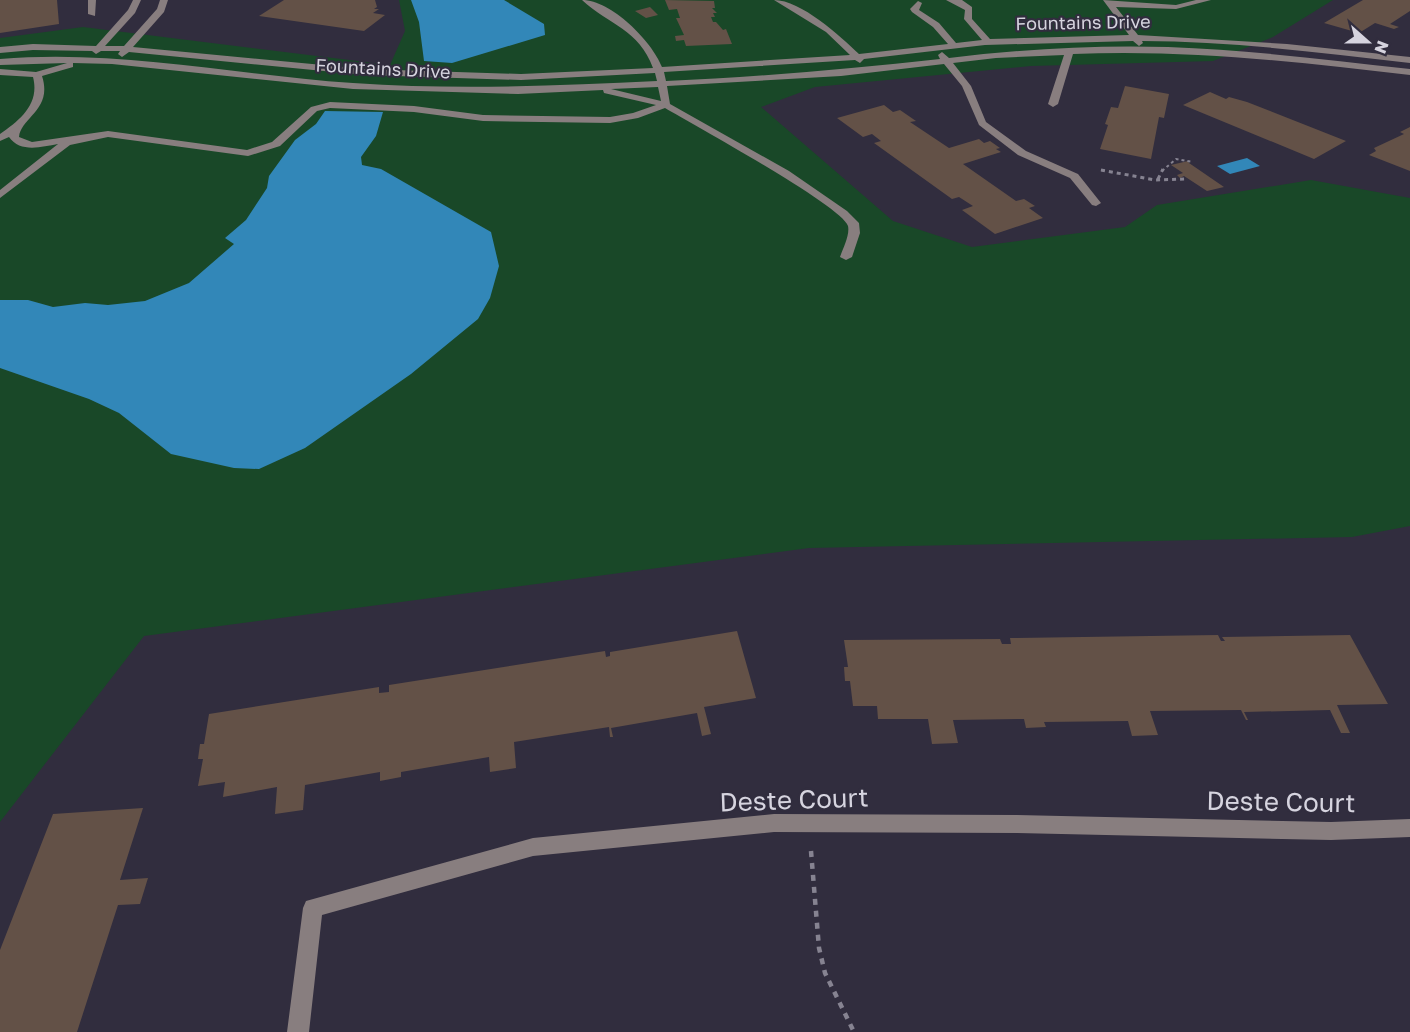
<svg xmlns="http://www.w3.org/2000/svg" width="1410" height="1032" viewBox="0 0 1410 1032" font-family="'Golos Text',sans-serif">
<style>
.green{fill:#194828}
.water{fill:#3287b8}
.building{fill:#635147}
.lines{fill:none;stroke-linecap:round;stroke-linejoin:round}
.path-far2{stroke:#868391;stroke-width:2;stroke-dasharray:3 3;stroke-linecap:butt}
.path-far1{stroke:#868391;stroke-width:3;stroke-dasharray:4 4;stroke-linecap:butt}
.path{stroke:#868391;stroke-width:4.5;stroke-dasharray:6 6;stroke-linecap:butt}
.minor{fill:#887e7f;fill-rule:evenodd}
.labels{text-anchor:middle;stroke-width:4.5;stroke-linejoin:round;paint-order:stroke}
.far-street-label{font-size:18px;fill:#d6d4df;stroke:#312d3e}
.near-street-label{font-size:26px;fill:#d6d4df;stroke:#312d3e}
</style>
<rect width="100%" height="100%" fill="#312d3e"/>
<path class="green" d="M 399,0 L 1333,0 L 1273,37 L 1213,61 L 1031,66 L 815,87 L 761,107 L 893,221 L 972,247 L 1125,227 L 1157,205 L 1311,180 L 1410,198 L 1410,526 L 1352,537 L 809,548 L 144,636 L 0,822 L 0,38 L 83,27 L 390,65 L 405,31 Z"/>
<path class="water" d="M 411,0 L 504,0 L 544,24 L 545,35 L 452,63 L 424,61 L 419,22 Z
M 325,111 L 383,112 L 376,136 L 361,157 L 362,165 L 381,169 L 491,232 L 499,266 L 490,298 L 478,319 L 411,374 L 305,448 L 259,469 L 234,468 L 171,454 L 119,413 L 89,399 L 0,368 L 0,300 L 28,300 L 53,307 L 85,303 L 108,305 L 145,301 L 189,283 L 234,244 L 225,238 L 246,220 L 267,188 L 269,176 L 295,140 L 316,124 Z
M 1247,158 L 1260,166 L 1230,174 L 1217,166 Z"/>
<path class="building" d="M 0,0 L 57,0 L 59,24 L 0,33 Z
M 284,0 L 375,0 L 377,7 L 374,9 L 379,9 L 373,13 L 385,15 L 364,31 L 259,16 Z
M 665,0 L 714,1 L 715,8 L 712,8 L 717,13 L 713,13 L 715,17 L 711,17 L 713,22 L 716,22 L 723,30 L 726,29 L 732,44 L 686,46 L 684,40 L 676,41 L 675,36 L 684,35 L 676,18 L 680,18 L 677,9 L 669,10 Z
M 1363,0 L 1410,0 L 1410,11 L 1390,24 L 1399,27 L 1394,29 L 1375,23 L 1359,33 L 1324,23 Z
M 650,7 L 658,15 L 646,18 L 635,11 Z
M 1125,86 L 1169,94 L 1164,118 L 1159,117 L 1151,159 L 1100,149 L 1108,125 L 1105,124 L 1111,107 L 1118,108 Z
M 1210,92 L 1226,99 L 1229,97 L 1247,102 L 1346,141 L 1314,159 L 1183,105 Z
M 884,105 L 893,112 L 900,110 L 916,121 L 910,122 L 949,148 L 979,139 L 984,143 L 990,141 L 1000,148 L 996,149 L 1001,152 L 963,164 L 1016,201 L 1024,199 L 1035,206 L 1029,208 L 1043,218 L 995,234 L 962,210 L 973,206 L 959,197 L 952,199 L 874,143 L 881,141 L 872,134 L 863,137 L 837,118 Z
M 1410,127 L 1410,171 L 1369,155 L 1376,151 L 1374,148 L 1404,134 L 1400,132 Z
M 1188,161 L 1189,163 L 1224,187 L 1207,191 L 1184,176 L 1180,178 L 1177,175 L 1183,173 L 1171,165 Z
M 737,631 L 756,698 L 704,707 L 711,734 L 702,736 L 697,713 L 611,728 L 613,737 L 610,737 L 609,727 L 514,742 L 516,768 L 490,772 L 489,757 L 401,772 L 401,777 L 380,781 L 380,772 L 305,785 L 303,810 L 275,814 L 277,787 L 223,797 L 225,782 L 198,786 L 203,759 L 198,759 L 200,744 L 204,744 L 209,714 L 379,687 L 379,693 L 389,692 L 389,685 L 605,651 L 606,657 L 610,656 L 610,652 Z
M 1218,635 L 1221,641 L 1225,641 L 1222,637 L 1350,635 L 1388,704 L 1337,705 L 1350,733 L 1341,733 L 1330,710 L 1244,712 L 1248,720 L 1246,720 L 1241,710 L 1150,711 L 1158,735 L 1132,736 L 1128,721 L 1044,722 L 1046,727 L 1026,728 L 1024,719 L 953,720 L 958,743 L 932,744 L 928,719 L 878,719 L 877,706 L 853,706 L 850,681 L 845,681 L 844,667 L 848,667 L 844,640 L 1000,639 L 1002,644 L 1011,644 L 1010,638 Z
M 143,808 L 120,880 L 148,878 L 140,904 L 118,905 L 77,1032 L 0,1032 L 0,950 L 53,814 Z"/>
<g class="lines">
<path class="path-far2" d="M 1101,170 L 1106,171
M 1162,171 L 1176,159 L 1193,162"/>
<path class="path-far1" d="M 1101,170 L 1155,180 L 1188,179
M 1158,179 L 1163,169"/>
<path class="path" d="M 811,851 L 819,948 L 825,973 L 854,1032"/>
<path class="minor" d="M 88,0 L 96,0 L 95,16 L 88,14 Z
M 133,0 L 141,0 L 135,13 L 105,46 L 124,46 L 157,9 L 160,0 L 168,0 L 164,12 L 133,47 L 365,69 L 521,74 L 653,68 C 639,29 609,25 582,0 C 611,0 652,41 662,67 L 850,55 L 826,32 L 774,0 C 801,0 840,36 859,54 L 948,44 L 933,27 L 912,12 L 910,9 L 918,1 L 922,3 L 919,10 L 939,23 L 956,43 L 982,40 L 964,19 L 965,10 L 946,0 L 962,0 L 972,7 L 972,19 L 990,39 L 1129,35 L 1103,0 L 1176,5 L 1196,0 L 1211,0 L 1176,9 L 1116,7 L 1138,35 L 1287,44 L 1410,57 L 1410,63 C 1321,53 1231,41 1142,41 L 1143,43 L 1139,46 L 1133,41 L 985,45 L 864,59 L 860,63 L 855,60 L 664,72 L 666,81 C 758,77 849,69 940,59 L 938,55 L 942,52 L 949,58 C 1021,49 1095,45 1168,47 C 1249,50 1330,60 1410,69 L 1410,75 C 1298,62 1186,49 1073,54 L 1058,104 L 1053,107 L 1048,104 L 1064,55 L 996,58 L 953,63 L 971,86 L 986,122 L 1026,151 L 1078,174 L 1101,203 L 1096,206 L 1092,205 L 1070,178 L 1018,155 L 979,125 L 962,86 L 944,64 L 841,76 L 667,86 L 670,104 L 789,171 L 847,211 L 859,223 L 860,233 L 852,257 L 846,260 L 840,257 C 843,248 850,235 848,226 C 842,206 692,124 665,108 L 638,118 L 610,123 L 483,121 L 414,112 L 330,108 L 317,111 L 280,146 L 248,156 L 108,137 L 70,145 L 0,198 L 0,190 L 58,144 C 41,147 20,153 9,137 L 0,141 L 0,134 C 20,120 40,104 33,77 L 0,75 L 0,69 L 36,72 L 67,63 L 0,65 L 0,59 C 118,49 236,75 353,83 C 455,90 556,86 657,81 L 655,73 L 521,80 L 365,75 L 129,52 L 122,57 L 118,54 L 120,51 L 101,51 L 96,54 L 92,51 L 33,50 L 0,53 L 0,47 L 33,44 L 96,46 L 128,10 ZM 73,63 L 112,64 L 353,89 L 518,94 L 603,90 L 604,93 L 656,105 L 633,113 L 610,117 L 483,115 L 414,106 L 330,102 L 311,107 L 272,142 L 247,150 L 108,131 L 32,142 L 19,137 C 21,117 53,110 42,76 L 73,67 ZM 658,87 L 661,101 L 611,89 Z
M 774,814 L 1017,815 L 1331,822 L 1410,819 L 1410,837 L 1331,840 L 1017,833 L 774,832 L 533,856 L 322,915 L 309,1032 L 287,1032 L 303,908 L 306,901 L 533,838 Z"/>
</g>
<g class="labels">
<g class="far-street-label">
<text transform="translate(1083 23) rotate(-1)" y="6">Fountains Drive</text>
<text transform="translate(383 69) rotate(3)" y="6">Fountains Drive</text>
</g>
<g class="near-street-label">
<text transform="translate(794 800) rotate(-2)" y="9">Deste Court</text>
<text transform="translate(1281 802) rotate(1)" y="9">Deste Court</text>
</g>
</g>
<g transform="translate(1368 42) rotate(111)" stroke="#312d3e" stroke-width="4.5" paint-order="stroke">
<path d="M0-4.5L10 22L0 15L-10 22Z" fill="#d6d4df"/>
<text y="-9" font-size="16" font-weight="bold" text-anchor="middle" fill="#d6d4df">N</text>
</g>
</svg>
